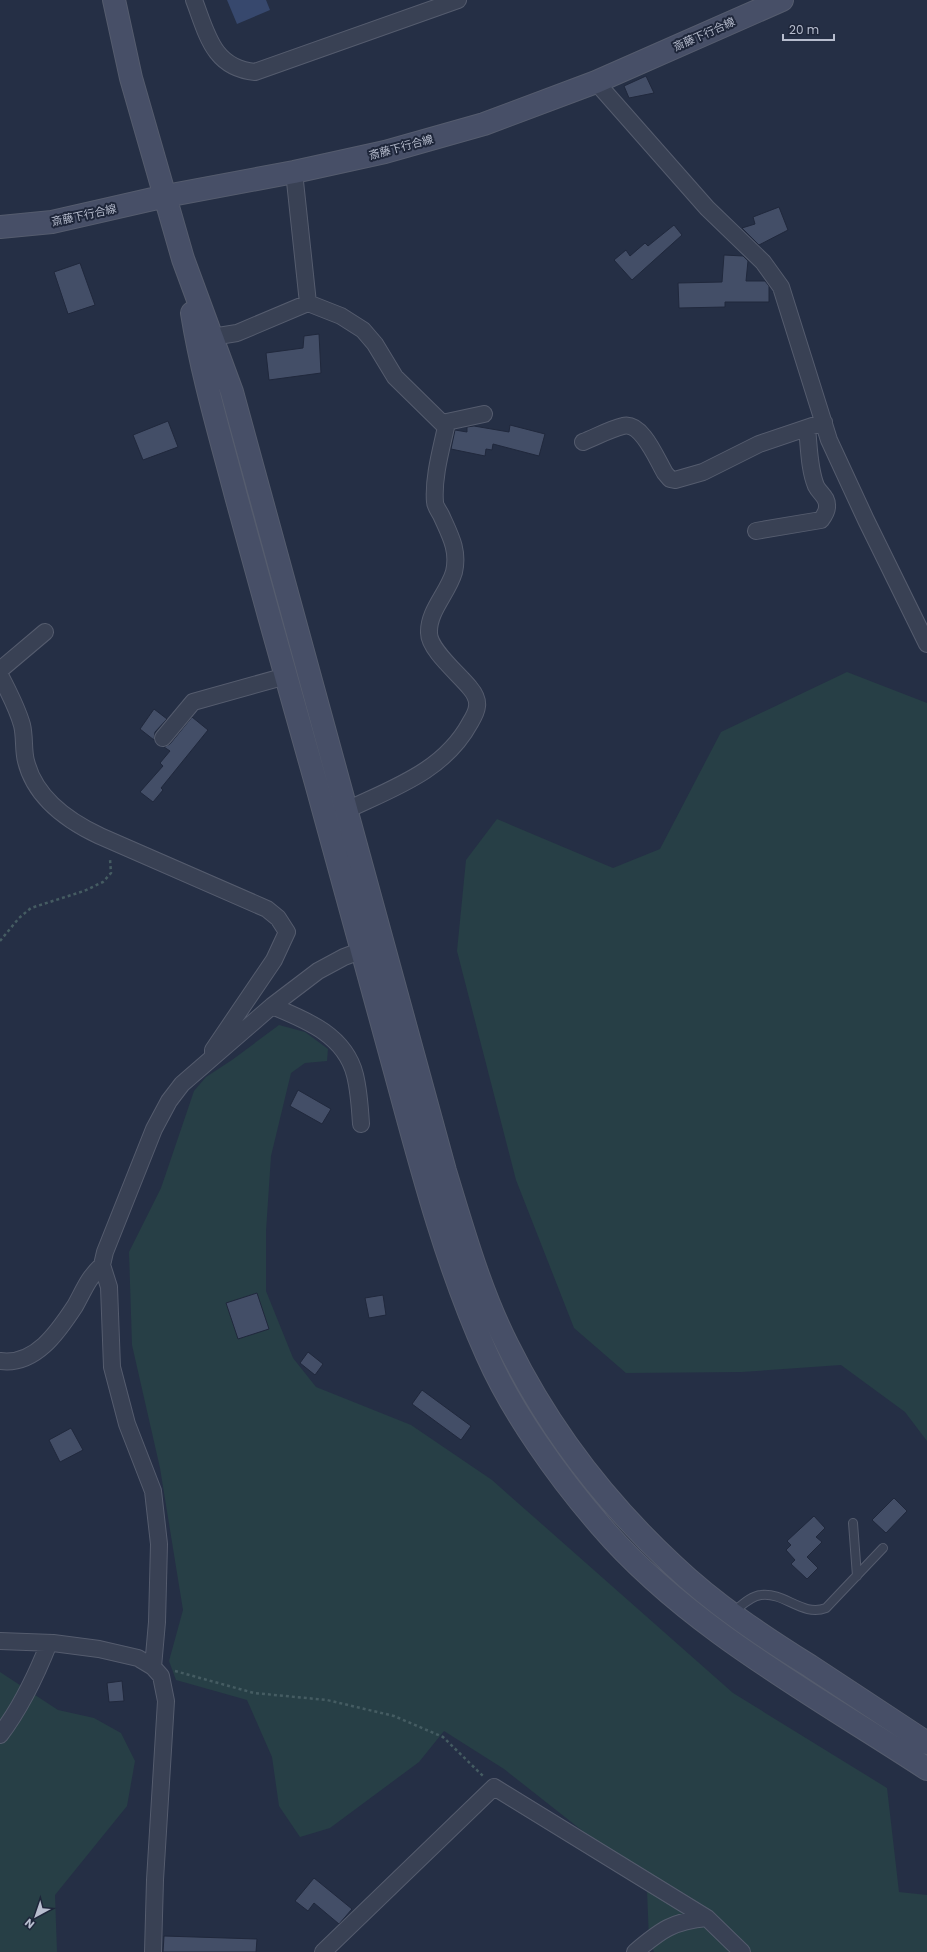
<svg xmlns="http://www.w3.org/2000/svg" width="927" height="1952" viewBox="0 0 927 1952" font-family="Poppins,'Noto Sans JP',sans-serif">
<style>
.green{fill:#273f46}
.water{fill:#37486d}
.building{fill:#434e67;stroke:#20283c}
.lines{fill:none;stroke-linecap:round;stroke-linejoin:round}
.lane-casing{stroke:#555c6e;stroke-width:10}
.street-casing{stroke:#555c6e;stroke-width:18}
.secondary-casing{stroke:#555c6e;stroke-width:24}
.path{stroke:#455c62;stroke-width:2.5;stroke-dasharray:3 3;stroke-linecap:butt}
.lane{stroke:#394154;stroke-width:8}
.street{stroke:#394154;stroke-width:16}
.secondary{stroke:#474f67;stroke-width:22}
.labels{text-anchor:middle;stroke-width:4;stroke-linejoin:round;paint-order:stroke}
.street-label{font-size:11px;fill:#b7bdce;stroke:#1e263a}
</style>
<rect width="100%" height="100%" fill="#252f45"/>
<path class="green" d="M 847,672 L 927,703 L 927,1441 L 905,1412 L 841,1365 L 742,1372 L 626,1373 L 574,1328 L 516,1180 L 457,951 L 466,860 L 497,819 L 613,868 L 660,849 L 721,732 Z
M 279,1025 L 305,1032 L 328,1049 L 327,1061 L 305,1063 L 291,1073 L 271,1156 L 266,1231 L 266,1291 L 293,1358 L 316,1387 L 411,1425 L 492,1480 L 733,1693 L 887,1788 L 899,1892 L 927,1895 L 927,1952 L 654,1952 L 649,1940 L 647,1890 L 589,1836 L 504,1769 L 444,1731 L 419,1762 L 330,1828 L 300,1837 L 279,1806 L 272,1757 L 247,1700 L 176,1680 L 169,1661 L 183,1610 L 160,1468 L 132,1345 L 129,1252 L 161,1188 L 194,1091 L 206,1077 L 232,1060 Z
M 0,1672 L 58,1710 L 94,1718 L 121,1733 L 135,1761 L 127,1806 L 55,1895 L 57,1952 L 0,1952 Z"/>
<path class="water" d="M 227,0 L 266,0 L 270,10 L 237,24 Z"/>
<path class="building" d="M 646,76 L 654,93 L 629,98 L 624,86 Z
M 779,207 L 788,230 L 759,245 L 742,228 L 755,224 L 753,217 Z
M 674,225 L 682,235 L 632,280 L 614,260 L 626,250 L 630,256 L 645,243 L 648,246 Z
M 724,255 L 743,256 L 748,261 L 746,281 L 765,281 L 769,286 L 769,302 L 725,302 L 725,307 L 679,308 L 678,283 L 722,282 Z
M 80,263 L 95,305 L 68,314 L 54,272 Z
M 319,334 L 321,373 L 269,380 L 266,353 L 303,348 L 304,336 Z
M 168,421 L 178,447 L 143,460 L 133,435 Z
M 510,425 L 545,434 L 539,456 L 493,444 L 492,450 L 486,449 L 485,456 L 451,449 L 455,430 L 467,432 L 467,427 L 474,426 L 509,432 Z
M 154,709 L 167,719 L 155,732 L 154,740 L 140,729 Z
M 192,717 L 208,730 L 161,788 L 163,790 L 153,802 L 140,792 L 163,766 L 160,763 L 170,751 L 164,747 L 170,744 Z
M 298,1090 L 331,1109 L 322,1124 L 290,1106 Z
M 257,1293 L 269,1329 L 238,1339 L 226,1303 Z
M 383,1295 L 386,1315 L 369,1318 L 365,1298 Z
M 308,1352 L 323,1364 L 315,1375 L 300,1363 Z
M 422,1390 L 471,1426 L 461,1440 L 412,1404 Z
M 71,1428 L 83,1450 L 60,1462 L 49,1440 Z
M 894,1498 L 907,1511 L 886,1533 L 872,1520 Z
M 814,1516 L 825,1528 L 816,1537 L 822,1542 L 807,1557 L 818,1568 L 807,1579 L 791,1564 L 795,1560 L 786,1550 L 791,1545 L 787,1541 Z
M 122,1681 L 124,1701 L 109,1702 L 107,1683 Z
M 314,1878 L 352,1909 L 339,1924 L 314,1903 L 308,1911 L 295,1901 Z
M 164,1936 L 257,1939 L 256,1952 L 163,1952 Z"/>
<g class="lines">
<g class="lane-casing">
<path id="lane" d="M 853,1523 L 857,1576
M 732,1613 C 740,1607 750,1596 761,1595 C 785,1592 802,1617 826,1608 L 883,1548"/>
</g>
<g class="street-casing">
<path id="street" d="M 194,0 C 207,34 213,68 255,72 L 458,0
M 596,82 L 707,208 L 763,262 L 781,287 L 829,440 L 866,520 L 927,644
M 294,172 L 308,303 L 341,316 L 363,330 L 375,344 L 395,377 L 446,427 C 441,450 433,478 435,502 C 435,506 439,511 441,515 C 450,535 459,550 454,572 C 448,593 428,611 429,633 C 429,650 460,675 470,688 C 481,701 478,710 470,723 C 444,771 393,788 347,810
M 212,337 L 237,333 L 308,303
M 442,423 L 484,414
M 583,442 C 596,437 610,429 623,426 C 642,421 657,460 665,473 L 670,479 L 675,480 L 703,472 L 759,444 L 824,422
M 756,531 L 821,520 C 824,516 827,512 827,507 C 828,497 820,494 816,486 C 809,469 809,446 807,428
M 0,670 L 45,632
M 0,675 C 8,691 17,707 22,725 C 25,737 23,750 26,761 C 35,798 68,821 100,836 L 267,909 L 278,918 L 287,932 L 274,960 L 213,1050 L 213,1053
M 163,738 L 193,702 L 286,676
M 272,1006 C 306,1020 345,1035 355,1075 C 359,1091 360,1108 361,1124
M 0,1361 C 35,1366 58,1332 75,1306 C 84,1290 88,1278 102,1265
M 0,1641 L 53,1643 L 99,1649 L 138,1658 L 153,1667 L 161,1676 L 166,1701 L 155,1880 L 153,1952
M 153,1667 L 157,1622 L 159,1544 L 153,1491 L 127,1424 L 112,1367 L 109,1287 L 102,1265 L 105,1252 L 154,1129 L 169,1101 L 182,1084 L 272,1006 L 318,971 L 344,957 L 371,947
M 0,1735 C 22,1706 36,1676 49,1643
M 323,1952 L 494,1787 L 707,1918 L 742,1952
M 635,1952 C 661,1930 673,1921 707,1918"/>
</g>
<g class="secondary-casing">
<path id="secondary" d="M 114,0 L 131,78 L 183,259 L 232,392 L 445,1171 C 463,1230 480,1291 508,1346 C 549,1429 605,1502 673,1565 C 714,1604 762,1636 810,1666 C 849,1692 888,1717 927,1743
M 0,227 L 52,222 L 166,196 L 294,172 L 385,152 L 484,124 L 596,82 L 782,0
M 192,313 C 202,375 220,435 236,496 C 262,592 289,687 316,783 C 343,879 369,975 395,1071 C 421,1167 446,1264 487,1355 C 512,1412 559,1478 600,1525 C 687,1627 816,1696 927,1769"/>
</g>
<path class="path" d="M 0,941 L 19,918 L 31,908 L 84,891 L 103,882 L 111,873 L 110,859
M 175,1671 L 254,1693 L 327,1700 L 394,1716 L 443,1737 L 483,1776"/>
<use href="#lane" class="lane"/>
<use href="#street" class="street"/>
<use href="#secondary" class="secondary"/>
</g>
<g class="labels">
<g class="street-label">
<text transform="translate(704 34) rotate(-24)" y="4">斎藤下行合線</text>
<text transform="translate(401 147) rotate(-15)" y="4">斎藤下行合線</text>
<text transform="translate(84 215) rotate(-12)" y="4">斎藤下行合線</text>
</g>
</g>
<g transform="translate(36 1916) rotate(220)" stroke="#1e263a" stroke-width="3" paint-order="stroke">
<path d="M0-3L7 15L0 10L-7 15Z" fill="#b7bdce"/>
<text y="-6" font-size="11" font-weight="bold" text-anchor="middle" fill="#b7bdce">N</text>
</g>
<path d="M783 34v6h51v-6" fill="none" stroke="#b7bdce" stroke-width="2"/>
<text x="789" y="34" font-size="12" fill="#b7bdce" stroke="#1e263a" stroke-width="3" paint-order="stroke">20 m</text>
</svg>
